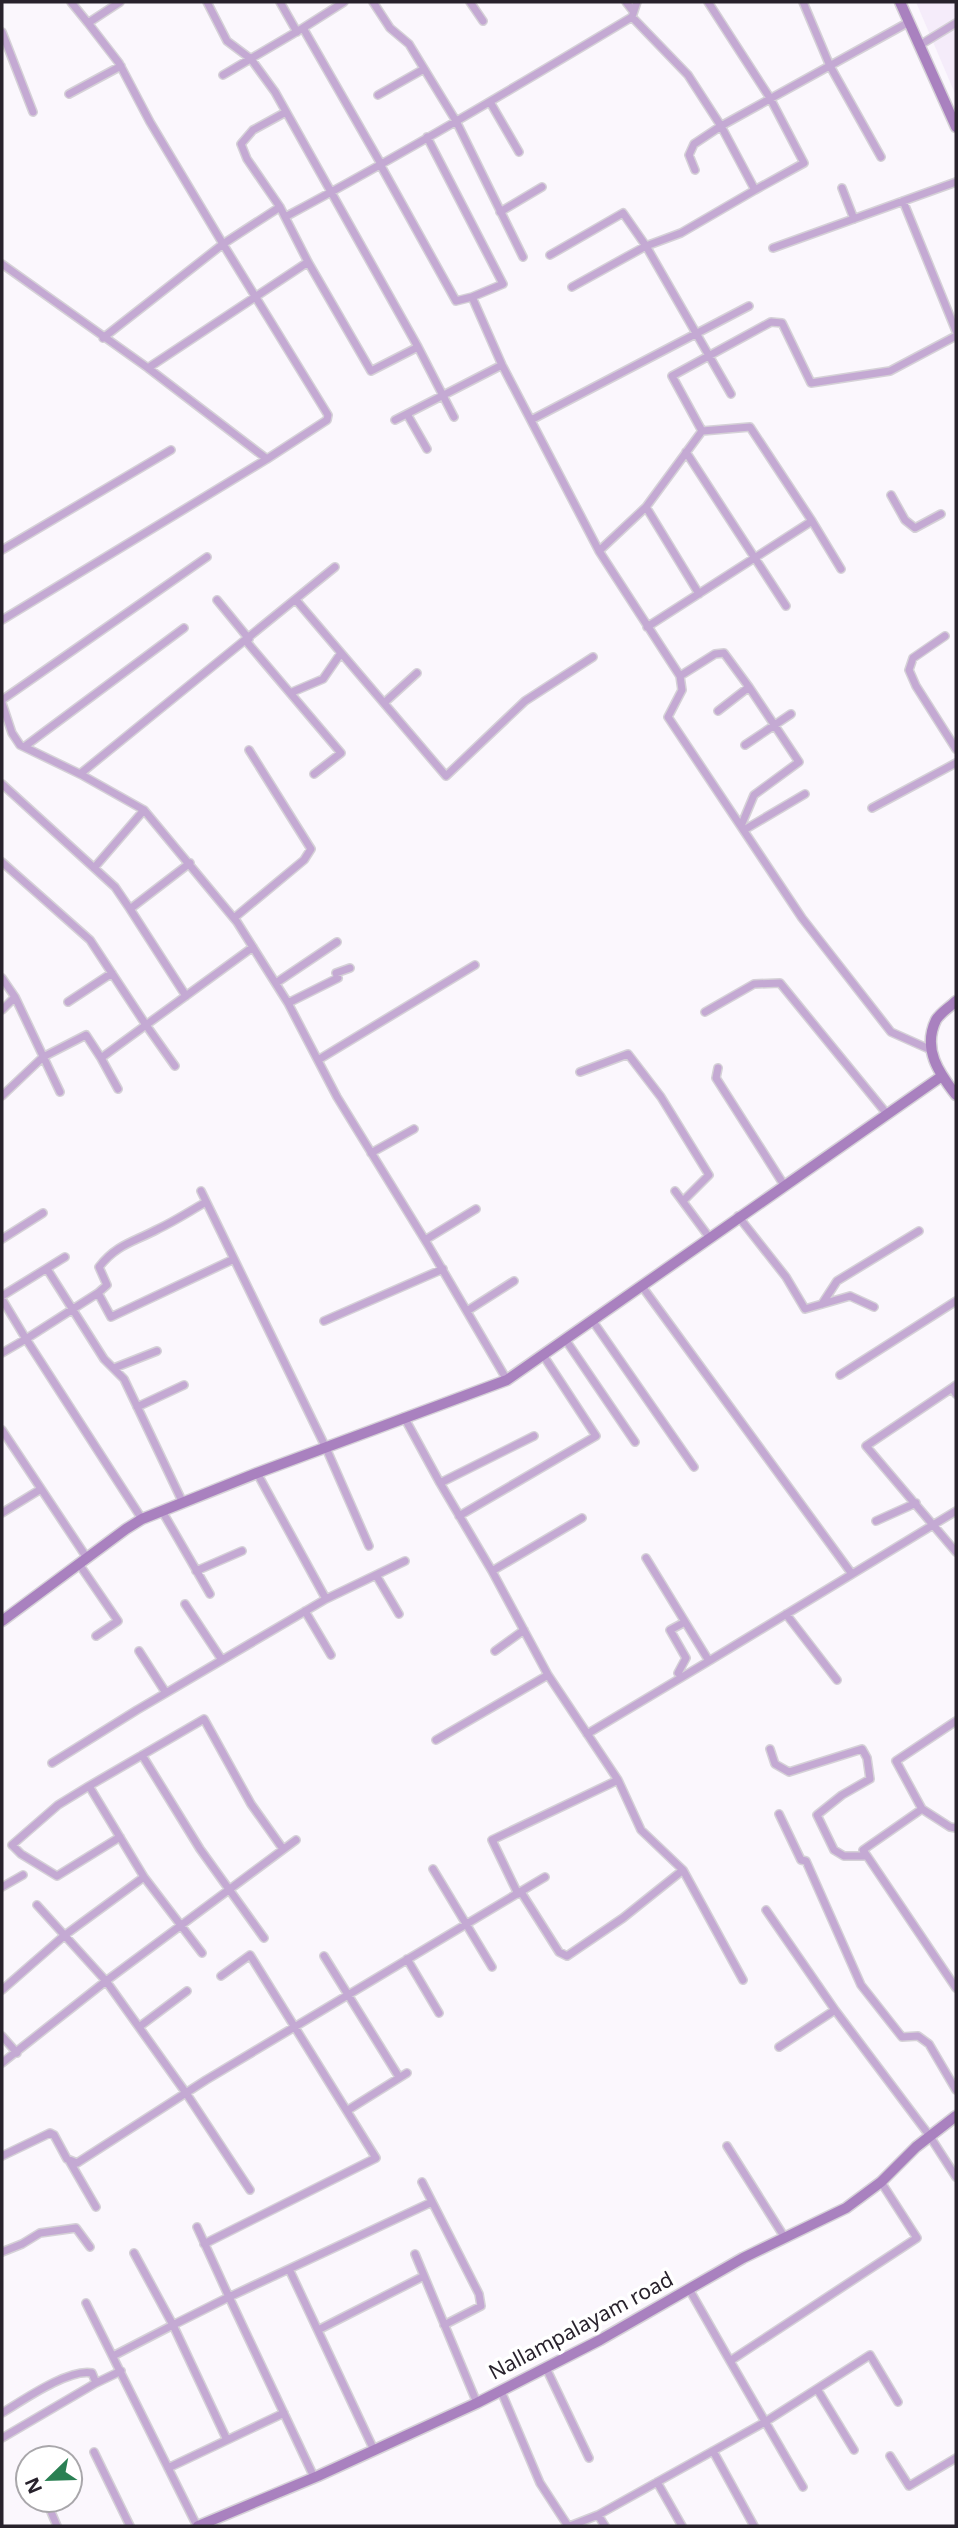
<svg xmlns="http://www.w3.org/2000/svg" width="958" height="2528" viewBox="0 0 958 2528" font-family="'Noto Sans',sans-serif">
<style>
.built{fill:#f5ecfa}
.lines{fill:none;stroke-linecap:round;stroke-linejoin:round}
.street-casing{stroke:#d5d1d7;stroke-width:10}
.secondary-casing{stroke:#d5d1d7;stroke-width:13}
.street{stroke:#c4a9d3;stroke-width:7}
.secondary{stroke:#a981bf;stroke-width:10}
.labels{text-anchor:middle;stroke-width:7;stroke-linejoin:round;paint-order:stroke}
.street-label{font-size:21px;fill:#28222c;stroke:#fff}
</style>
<rect width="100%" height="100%" fill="#fbf7fd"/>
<path class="built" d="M 916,2 L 956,2 L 956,96 Z"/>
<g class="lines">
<g class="street-casing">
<path id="street" d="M 71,2 L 88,23 L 120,2
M 207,2 L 227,41 L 251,59 L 275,92 L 418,347 L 454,417
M 280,2 L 297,32
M 344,2 L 303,28 L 381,164
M 373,2 L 390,28 L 409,44 L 456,121 L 523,257
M 470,2 L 483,21
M 626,2 L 633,11
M 803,2 L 830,66 L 881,157
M 632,17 L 688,75 L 721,126 L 755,190 L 804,163 L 770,98 L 708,2
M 88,23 L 119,63 L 150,122 L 223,244 L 103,338
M 2,32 L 33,112
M 920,45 L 956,23
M 223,75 L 303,28
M 69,94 L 121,66
M 378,95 L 424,69
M 490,102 L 519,152
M 427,137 L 503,284 L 472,297
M 381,166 L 456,301 L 472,297 L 502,365 L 599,551 L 680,676 L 682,690 L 668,717 L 802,918 L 891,1032 L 929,1049
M 695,170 L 689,155 L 694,144 L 721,126 L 909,22
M 842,188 L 854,219
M 903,201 L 956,331
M 280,207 L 247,159 L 241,144 L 253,130 L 286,112
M 500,212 L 542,187
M 285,217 L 308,262 L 371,371 L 418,347
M 773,248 L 956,182
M 550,255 L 623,213 L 646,246 L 731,394
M 2,264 L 148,368 L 267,459 L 327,420 L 328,415 L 223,244 L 280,207 L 285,217 C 403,154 517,86 632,17 L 637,2
M 572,287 L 646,246 L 681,233 L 755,190
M 148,368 L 308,262
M 407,414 L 427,449
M 395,420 L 502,365
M 531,420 L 749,306
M 686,452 L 786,606
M 891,495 L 905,520 L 915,528 L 941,514
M 646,507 L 699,594
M 812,521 L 841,569
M 2,550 L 171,450
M 599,551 L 646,507 L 702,431 L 672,376 L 771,322 L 782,323 L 811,383 L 890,371 L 956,336
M 217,600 L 249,639
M 296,600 L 446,776 L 525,701 L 593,657
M 2,620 L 267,459
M 647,627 L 812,521 L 750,427 L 702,431
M 945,636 L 913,658 L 909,670 L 916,686 L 956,749
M 246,641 L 341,753 L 314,774
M 680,676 L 715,654 L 724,653 L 749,687
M 290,693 L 323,679 L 341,653
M 2,700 L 207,557
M 2,703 L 12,733 L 20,745 L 80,774 L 144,810 L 237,922 L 288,1003 L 337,1097 L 428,1245 L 507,1380
M 384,703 L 417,673
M 718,711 L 749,687 L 799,762 L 754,795 L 741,826
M 745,745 L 791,714
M 24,747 L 184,628
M 80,774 L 335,567
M 2,784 L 115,887 L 130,909 L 190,863
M 872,808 L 956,763
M 744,830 L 805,794
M 2,862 L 90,940 L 146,1025 L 101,1058 L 86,1035 L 43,1057 L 2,1096
M 94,868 L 144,810
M 130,909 L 186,996
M 234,918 L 304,860 L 311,849 L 249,750
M 2,978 L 15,997 L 2,1010
M 276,983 L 337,942
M 15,997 L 60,1092
M 68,1002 L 112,973
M 288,1003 L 338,978 L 336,973 L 350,968
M 705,1012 L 754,984 L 780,983 L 887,1114
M 101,1058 L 118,1089
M 318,1060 L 475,965
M 175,1066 L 146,1025 L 253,947
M 718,1068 L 716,1078 L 784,1185
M 580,1072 L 628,1054 L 661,1097 L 709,1175 L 683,1201
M 371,1153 L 414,1129
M 201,1191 L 326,1448 L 369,1546
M 675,1191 L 709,1237
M 738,1216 L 786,1277 L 805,1309 L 850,1296 L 874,1307
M 2,1239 L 43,1213
M 425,1240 L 476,1209
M 47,1269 L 104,1359 L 124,1379 L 183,1503
M 641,1285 L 852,1574
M 98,1293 L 107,1285 L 99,1267 C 117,1244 134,1242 158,1229 C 175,1221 190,1211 206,1202
M 2,1296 L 65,1257
M 2,1299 L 26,1339 L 98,1293 L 111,1317 L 234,1259
M 822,1304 L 837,1281 L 919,1231
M 467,1311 L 514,1281
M 592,1320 L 694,1467
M 324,1321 L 443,1269
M 565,1339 L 635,1442
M 2,1353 L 26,1339 L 142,1519
M 114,1368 L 157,1351
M 840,1375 L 956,1301
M 956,1385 L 952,1388 L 956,1394
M 952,1388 L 866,1446 L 956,1552
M 137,1407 L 184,1385
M 404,1417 L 440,1483 L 492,1571 L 548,1675 L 618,1780 L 492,1840 L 518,1894
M 2,1430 L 87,1558
M 257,1473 L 326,1599 L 405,1561
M 440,1483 L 534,1436
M 162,1511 L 210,1594
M 2,1513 L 41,1489
M 459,1516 L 596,1436 L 543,1355
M 876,1521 L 916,1503
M 646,1558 L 709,1661 L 956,1511
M 79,1564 L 118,1621 L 96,1636
M 196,1571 L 242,1551
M 492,1571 L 582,1518
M 376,1575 L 399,1614
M 185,1604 L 222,1660
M 305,1611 L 331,1655
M 786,1614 L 837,1680
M 139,1651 L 166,1693
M 495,1651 L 524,1630
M 678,1673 L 686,1658 L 670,1630 L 685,1622
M 956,1721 L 896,1761 L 922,1809 L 863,1850 L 956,1988
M 587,1734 L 709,1661
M 436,1740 L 548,1675
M 770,1749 L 775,1764 L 789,1772 L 862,1749 L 867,1758 L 870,1779 L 842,1795 L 817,1815 L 834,1850 L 844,1856 L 867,1856
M 142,1755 L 200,1849 L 264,1938
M 52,1763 L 137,1710 L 326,1599
M 618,1780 L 641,1830 L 683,1870 L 743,1980
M 89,1786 L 58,1805 L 12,1845 L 21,1854 L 57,1876 L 120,1837
M 922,1809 L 950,1827 L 956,1828
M 779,1814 L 801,1860 L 806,1861 L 861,1985 L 902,2037 L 918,2036 L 929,2044 L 956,2090
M 433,1869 L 492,1967
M 2,1887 L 23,1875
M 521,1892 L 559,1952 L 567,1956 L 623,1918 L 683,1870
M 766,1910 L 835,2010
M 202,1953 L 144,1877 L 89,1786 L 204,1719 L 251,1804 L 283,1849
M 324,1956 L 399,2077
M 407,1959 L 439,2013
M 2,1990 L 65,1935 L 144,1877
M 139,2027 L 187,1991
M 2,2036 L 17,2053
M 779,2047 L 835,2010 L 929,2135 L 956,2177
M 2,2063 L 106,1981 L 37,1905
M 348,2110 L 407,2073
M 727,2146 L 785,2238
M 2,2156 L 50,2133 L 54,2135 L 67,2159 L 77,2163 L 206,2080 L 545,1877
M 70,2162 L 96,2207
M 422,2182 L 479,2294 L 481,2306 L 444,2325
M 250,2190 L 186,2093 L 106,1981 L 296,1840
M 197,2227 L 229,2297 L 173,2325 L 227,2440
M 204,2244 L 376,2158 L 250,1955 L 221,1976
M 2,2252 L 22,2244 L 40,2233 L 76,2228 L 90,2247
M 415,2254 L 477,2403
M 289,2269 L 374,2450
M 689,2289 L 730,2361
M 86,2303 L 197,2526
M 318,2330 L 424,2276
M 113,2356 L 173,2325 L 134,2253
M 546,2368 L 589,2458
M 817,2389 L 854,2450
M 501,2391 L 540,2483 L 568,2526
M 2,2413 C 22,2401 69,2368 92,2373 L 96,2383
M 2,2438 L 96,2383 L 121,2371
M 713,2451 L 754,2526
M 94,2452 L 130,2526
M 890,2456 L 909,2486 L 956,2458
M 168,2468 L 284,2413
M 314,2477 L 229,2297 L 432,2202
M 657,2482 L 682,2526
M 803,2487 L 730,2361 L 917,2238 L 881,2182
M 46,2500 L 57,2526
M 570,2526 L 598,2515
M 605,2526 L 598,2515 L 765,2422 L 870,2355 L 898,2402"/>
</g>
<g class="secondary-casing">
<path id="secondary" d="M 900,2 L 956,127
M 956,1001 C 950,1007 940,1013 936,1020 C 922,1049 939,1073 956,1095
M 2,1621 L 126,1529 L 142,1519 L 257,1473 L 507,1380 L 942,1076
M 198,2526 L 318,2476 L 477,2403 L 600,2340 L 743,2258 L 846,2208 L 881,2182 L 916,2147 L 956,2116"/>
</g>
<use href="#street" class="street"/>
<use href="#secondary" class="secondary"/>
</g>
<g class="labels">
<g class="street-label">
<text transform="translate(581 2326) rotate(-28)" y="7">Nallampalayam road</text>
</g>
</g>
<rect width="958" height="2528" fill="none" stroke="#28222c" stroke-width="7"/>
<g transform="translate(49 2479) rotate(247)"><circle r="33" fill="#ffffff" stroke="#a9a7ab" stroke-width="2"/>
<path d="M0-5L12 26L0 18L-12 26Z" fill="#2a8053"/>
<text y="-10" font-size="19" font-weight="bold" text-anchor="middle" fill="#28222c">N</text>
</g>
</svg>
